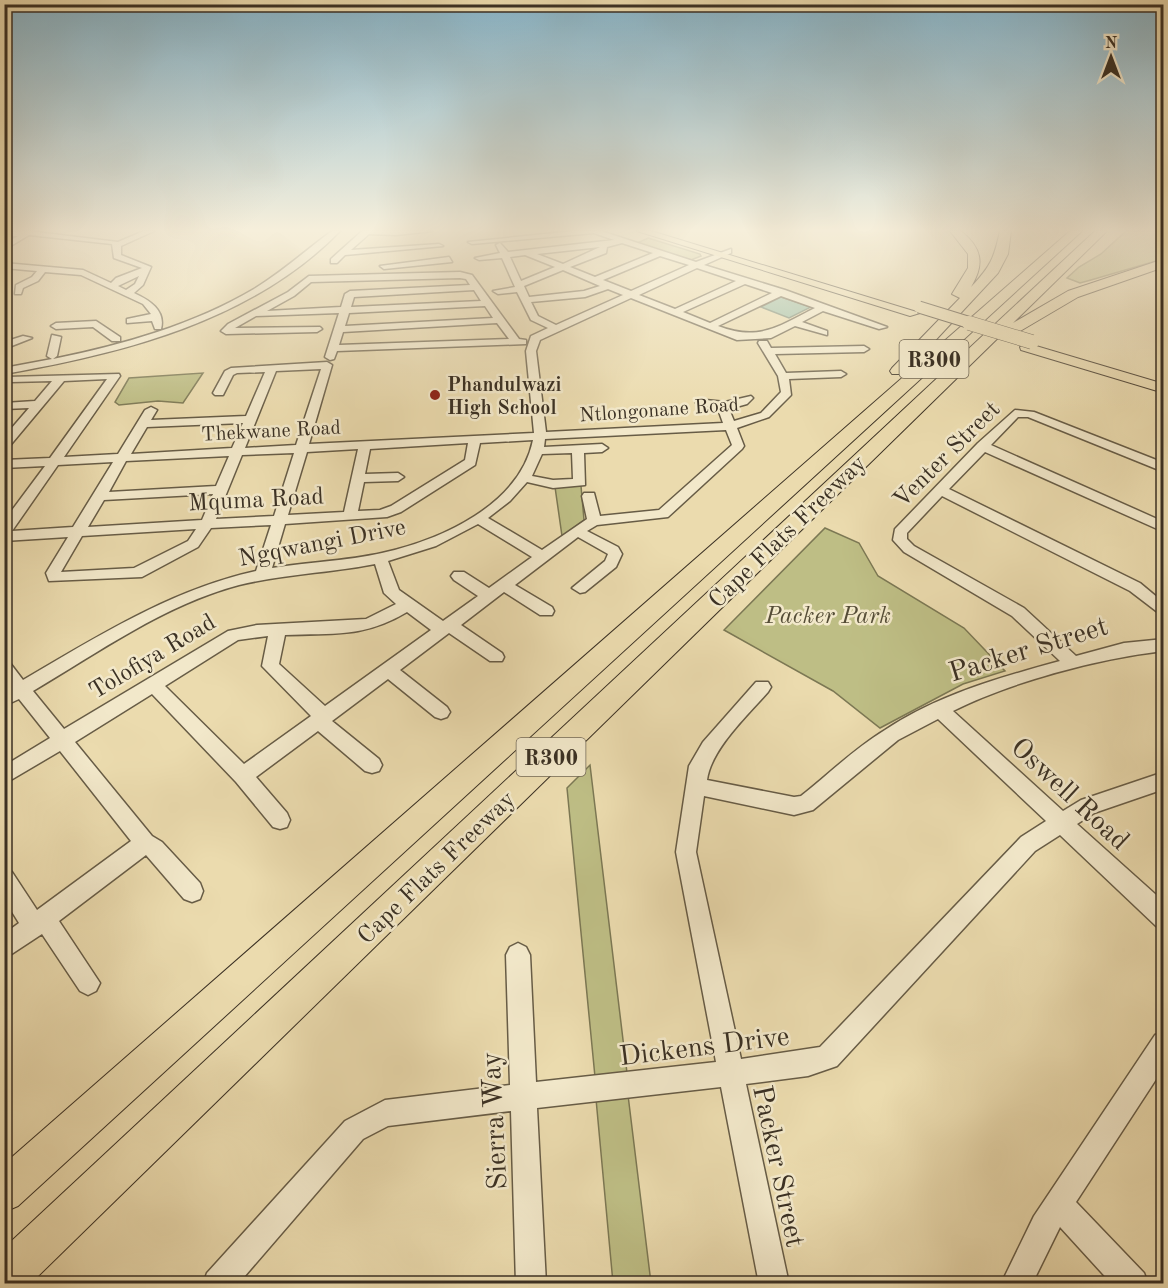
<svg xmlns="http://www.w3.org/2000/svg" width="1168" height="1288" viewBox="0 0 1168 1288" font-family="'Old Standard TT',serif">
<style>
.green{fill:#bebe85;stroke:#7c7854;stroke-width:1.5}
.water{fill:#99bca5;stroke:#738471;stroke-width:1.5}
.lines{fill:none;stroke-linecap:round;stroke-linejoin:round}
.minor-casing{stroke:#675c46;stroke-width:3}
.major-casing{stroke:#3b3124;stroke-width:2}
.highway-casing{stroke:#3b3124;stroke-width:2}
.minor{fill:#f2e8ca;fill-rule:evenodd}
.major{fill:#ebdbae;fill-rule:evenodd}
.highway{fill:#ebdbae;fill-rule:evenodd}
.major-bridge-far1-casing{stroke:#3b3124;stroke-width:13;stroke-linecap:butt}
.major-bridge-casing{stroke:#3b3124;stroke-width:15;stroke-linecap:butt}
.major-bridge-far1{stroke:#ebdbae;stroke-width:11}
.major-bridge{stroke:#ebdbae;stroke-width:14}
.poi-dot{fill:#8f2418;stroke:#f2e8ca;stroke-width:2}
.labels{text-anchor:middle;stroke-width:5;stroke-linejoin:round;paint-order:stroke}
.far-poi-label{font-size:20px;font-weight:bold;fill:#3b3124;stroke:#f2e8ca;text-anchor:start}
.far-street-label{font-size:20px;fill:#3b3124;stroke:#f2e8ca}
.shield{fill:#f2e8ca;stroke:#726856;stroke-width:1.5}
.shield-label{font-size:22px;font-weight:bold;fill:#3b3124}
.street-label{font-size:24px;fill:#3b3124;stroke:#f2e8ca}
.park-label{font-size:24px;font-style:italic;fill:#554d37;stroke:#f2e8ca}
.near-street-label{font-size:28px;fill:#3b3124;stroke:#f2e8ca}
</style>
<rect width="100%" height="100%" fill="#ebdbae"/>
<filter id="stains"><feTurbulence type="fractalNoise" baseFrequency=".00333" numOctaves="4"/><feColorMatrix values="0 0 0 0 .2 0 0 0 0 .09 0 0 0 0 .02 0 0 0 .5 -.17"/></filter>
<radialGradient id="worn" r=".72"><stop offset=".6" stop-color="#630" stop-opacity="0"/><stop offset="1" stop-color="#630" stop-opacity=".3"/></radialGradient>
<path class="green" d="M 1126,231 L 1163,231 L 1163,259 L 1091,280 L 1080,283 L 1067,278 L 1079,267 L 1101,254 Z
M 648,238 L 700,254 L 701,256 L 691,260 L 637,243 Z
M 203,373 L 183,403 L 158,401 L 119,405 L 115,402 L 129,378 Z
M 581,486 L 584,520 L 562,536 L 555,487 Z
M 825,528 L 859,543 L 878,576 L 964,628 L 1005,671 L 963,684 L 880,728 L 833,691 L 724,630 Z
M 590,765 L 627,1073 L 595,1077 L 567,788 Z
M 628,1095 L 651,1283 L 613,1283 L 596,1099 Z"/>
<path class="water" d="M 781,297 L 811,307 L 789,318 L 761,307 Z"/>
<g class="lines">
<g class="minor-casing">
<path id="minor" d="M 28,231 L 118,242 L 144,231 L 154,231 L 121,246 L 121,255 L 151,267 L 143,285 L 134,293 C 149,300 166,310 161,329 L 155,329 L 152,321 L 127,323 L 127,319 L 151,314 L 143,304 L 81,275 L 45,272 L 38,281 L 23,288 L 21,294 L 15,294 L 16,285 L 32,277 L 37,271 L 4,268 L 4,263 L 83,270 L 111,283 L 116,278 L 142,268 L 114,258 L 112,244 L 29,235 L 4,250 L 4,244 L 18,236 L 4,236 L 4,232 ZM 139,276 L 135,284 L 126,290 L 118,286 Z
M 332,231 L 340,231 C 252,321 124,353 4,374 L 4,368 L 52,359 L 47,356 L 52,335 L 61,337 L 57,356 L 53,359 C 122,345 193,325 254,289 C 282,272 306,250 332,231 Z
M 362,231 L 433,231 L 396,235 L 369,234 L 351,250 L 439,244 L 443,246 L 345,255 L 337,263 L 331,263 L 331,259 Z
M 574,231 L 601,231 L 696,262 L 731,249 L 731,253 L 704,265 L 785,290 L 887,327 L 879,329 L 823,311 L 802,322 L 827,331 L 827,335 L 795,326 L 771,338 L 737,340 L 631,298 L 540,340 L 536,351 L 546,432 L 723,423 L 718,409 L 696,403 L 696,399 L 725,402 L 751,396 L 753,398 L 747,404 L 729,409 L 734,421 L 761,413 L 781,392 L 778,376 L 758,343 L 759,341 L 767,341 L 771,348 L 864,346 L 869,349 L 864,352 L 775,354 L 786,373 L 841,371 L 846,374 L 841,377 L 789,379 L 791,395 L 769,417 L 737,428 L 744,446 L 742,449 L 668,517 L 597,525 L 587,531 L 618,547 L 622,554 L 616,567 L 585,592 L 580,593 L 572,588 L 605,561 L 608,554 L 578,537 L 515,585 L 552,607 L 554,611 L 552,615 L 540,615 L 504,592 L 461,625 L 502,653 L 504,657 L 502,661 L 490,661 L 449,633 L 400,670 L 447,707 L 450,712 L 447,717 L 441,719 L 435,717 L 388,679 L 332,721 L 379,759 L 382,765 L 379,771 L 372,773 L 365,771 L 318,731 L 256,777 L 287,813 L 290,820 L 287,827 L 280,829 L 273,827 L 236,782 L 152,694 L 75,742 L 152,836 L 162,842 L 200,883 L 203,891 L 200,899 L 192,902 L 184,899 L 146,855 L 59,921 L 100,983 L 96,991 L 88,995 L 80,991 L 42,934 L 4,959 L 4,934 L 19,923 L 4,899 L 4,869 L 12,872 L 37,910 L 131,841 L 60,751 L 4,784 L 4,766 L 50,738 L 19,699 L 4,706 L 4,690 L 10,687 L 4,681 L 4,662 L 10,663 L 23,680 C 98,636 171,590 256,571 L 271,525 L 211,528 L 198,547 L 142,577 L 49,581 L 46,573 L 68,537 L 4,541 L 4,521 L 45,466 L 4,468 L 4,460 L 50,458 L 107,379 L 64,381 L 8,448 L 4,449 L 4,437 L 29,408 L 4,409 L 4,403 L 35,401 L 52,381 L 11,382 L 6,379 L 7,377 L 119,374 L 120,376 L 64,457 L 118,454 L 145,410 L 151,407 L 157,410 L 151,420 L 246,416 L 265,372 L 237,373 L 233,375 L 223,395 L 215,395 L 213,393 L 225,371 L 231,368 L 327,362 L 332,365 L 309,444 L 534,433 L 526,351 L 531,336 L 548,328 L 531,320 L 517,292 L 498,294 L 493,291 L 515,287 L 502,258 L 479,260 L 475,258 L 500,253 L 496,245 L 500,243 L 508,252 L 614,240 L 594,233 L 472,244 L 468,242 ZM 622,243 L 653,253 L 595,277 L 570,267 L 606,253 L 607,247 ZM 600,247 L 563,264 L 537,254 ZM 525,255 L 555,267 L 521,281 L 510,257 ZM 660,256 L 689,265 L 631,291 L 603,280 ZM 697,268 L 736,281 L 675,309 L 639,295 ZM 563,270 L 600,286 L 584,291 L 529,297 L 524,286 ZM 745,284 L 772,293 L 710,323 L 683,312 ZM 608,289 L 623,295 L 556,325 L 538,316 L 531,302 L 585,297 ZM 781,296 L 815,308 C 779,326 759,342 718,326 ZM 321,369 L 296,445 L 245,448 L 276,371 ZM 243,423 L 232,448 L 131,454 L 147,427 ZM 726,430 L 732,445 L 659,510 L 600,516 L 594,493 L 584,493 L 582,496 L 587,519 L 542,550 L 488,518 L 510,501 L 527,482 L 553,488 L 585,485 L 584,453 L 602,452 L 608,448 L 602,444 L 544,447 L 545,439 ZM 533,440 C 520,505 441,540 382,553 C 346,561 309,562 272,568 L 285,524 L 387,517 L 401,512 L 475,465 L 480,443 ZM 468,443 L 465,460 L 391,506 L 380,510 L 358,511 L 364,482 L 398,481 L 404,477 L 398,473 L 365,474 L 370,449 ZM 358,449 L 344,512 L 288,515 L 307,452 ZM 294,453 L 274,516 L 216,519 L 242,455 ZM 572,453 L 573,479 L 553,480 L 532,476 L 542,454 ZM 229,456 L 216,486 L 109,492 L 126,461 ZM 113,462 L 73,527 L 12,531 L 58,465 ZM 213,494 L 202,520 L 88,527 L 104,500 ZM 478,524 L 532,557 L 489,588 L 464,572 L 454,572 L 451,576 L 454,580 L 478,596 L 443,621 L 399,590 L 388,561 L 436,546 ZM 196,529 L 188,541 L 134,568 L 61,572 L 82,536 ZM 375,564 L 384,593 L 396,604 L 366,619 L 257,625 L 228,631 L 64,729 L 33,691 C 99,652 164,605 239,585 C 284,574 330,573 375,564 ZM 407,612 L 431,630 L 325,706 L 279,664 L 285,635 C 333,633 364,638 407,612 ZM 268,636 L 262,666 L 311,716 L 244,764 L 165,686 L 238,640 Z
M 449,257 L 452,262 L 384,269 L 380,266 Z
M 460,272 L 472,275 L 519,339 L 526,340 L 526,344 L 337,351 L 334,359 L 330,360 L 325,357 L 339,313 L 256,316 L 235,328 L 320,327 L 322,329 L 317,332 L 226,334 L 221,331 L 228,324 L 288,292 L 309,276 ZM 460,278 L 466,279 L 470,285 L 350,291 L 345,294 L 341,307 L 267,311 L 294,296 L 311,282 ZM 474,290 L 481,301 L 351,307 L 354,297 ZM 485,306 L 493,318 L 345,326 L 349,313 ZM 497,323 L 509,339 L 339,345 L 343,332 Z
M 96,321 L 120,337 L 120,341 L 112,341 L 93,327 L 56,329 L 51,326 L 56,323 Z
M 23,336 L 32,338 L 4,349 L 4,342 Z
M 1015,410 L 1034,412 L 1164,463 L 1164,472 L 1028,417 L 1018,417 L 991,445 L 1164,522 L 1164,532 L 985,452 L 949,489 L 1140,583 L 1164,603 L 1164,617 L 1130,591 L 942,496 L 907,533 L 907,539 L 914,546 L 1024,608 L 1076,656 L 1124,643 L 1164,639 L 1164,651 C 1100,658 1010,682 953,711 L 1063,811 L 1081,800 L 1164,772 L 1164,789 L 1094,813 L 1077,824 L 1164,902 L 1164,929 L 1156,926 L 1060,835 L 1035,851 L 837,1066 L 808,1076 L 746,1084 L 789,1284 L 759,1284 L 721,1087 L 537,1108 L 546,1284 L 516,1284 L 511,1111 L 388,1126 L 363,1139 L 238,1284 L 203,1284 L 207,1273 L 345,1121 L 385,1100 L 510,1085 L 506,955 L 510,947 L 518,943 L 526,947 L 530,955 L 536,1082 L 716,1062 L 676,852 L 689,766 L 703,742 L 756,682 L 768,682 L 771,687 L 768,692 C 748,715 711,749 707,780 L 794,797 L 801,796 C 829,774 855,748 885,730 C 938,695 998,678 1060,661 L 1012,616 L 904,552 L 893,540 L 895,529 L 978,443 ZM 938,719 L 1046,821 L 1021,837 L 820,1047 L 741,1059 L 696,852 L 704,796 L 794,815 L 813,810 L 898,740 Z
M 1164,1032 L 1164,1067 L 1076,1202 L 1144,1273 L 1148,1284 L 1112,1284 L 1060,1227 L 1032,1284 L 1001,1284 L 1034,1216 L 1155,1035 Z"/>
</g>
<g class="major-casing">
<path id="major" d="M 637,231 L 651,231 L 920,313 L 910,316 Z
M 1026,343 L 1164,384 L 1164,393 L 1021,350 L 1020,347 Z"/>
</g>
<g class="highway-casing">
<path id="highway" d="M 950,231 L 961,231 C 982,248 985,264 971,287 C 991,266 994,258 1000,231 L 1011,231 L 1008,254 L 998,273 L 904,374 L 892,374 L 890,371 L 892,368 L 960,298 L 952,294 L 968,268 L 968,254 Z
M 1070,231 L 1082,231 L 18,1206 L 4,1212 L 4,1164 Z
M 1095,231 L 1107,231 L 1013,323 L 1068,291 L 1164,259 L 1164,267 L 1078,297 L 1015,334 L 1004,332 L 30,1284 L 4,1284 L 4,1248 Z"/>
</g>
<use href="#minor" class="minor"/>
<use href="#major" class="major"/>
<use href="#highway" class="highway"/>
<g class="major-bridge-far1-casing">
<path id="major-bridge-far1" d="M 919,307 L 974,324"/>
</g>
<g class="major-bridge-casing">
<path id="major-bridge" d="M 969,323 L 1032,342"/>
</g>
<use href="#major-bridge-far1" class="major-bridge-far1"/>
<use href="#major-bridge" class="major-bridge"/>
</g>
<linearGradient id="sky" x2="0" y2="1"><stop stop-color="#88b7cd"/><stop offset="0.56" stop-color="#f6efdb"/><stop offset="1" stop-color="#f6efdb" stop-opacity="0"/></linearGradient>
<rect width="1168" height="411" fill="url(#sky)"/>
<circle class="poi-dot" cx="435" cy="395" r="6"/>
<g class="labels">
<g class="far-poi-label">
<text x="447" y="391">Phandulwazi<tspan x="447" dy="23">High School</tspan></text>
</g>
<g class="far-street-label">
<text transform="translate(659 409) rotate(-4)" y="7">Ntlongonane Road</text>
<text transform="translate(271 430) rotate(-3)" y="7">Thekwane Road</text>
</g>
<g class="shield">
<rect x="899.5" y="340" width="69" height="38" rx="4.5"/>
<rect x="516.5" y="738" width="69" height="38" rx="4.5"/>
</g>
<g class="shield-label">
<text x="934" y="367">R300</text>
<text x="551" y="765">R300</text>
</g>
<g class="street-label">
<text transform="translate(946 454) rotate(-45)" y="8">Venter Street</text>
<text transform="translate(256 499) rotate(-3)" y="8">Mquma Road</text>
<text transform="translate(787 531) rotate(-44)" y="8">Cape Flats Freeway</text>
<text transform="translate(322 542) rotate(-11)" y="8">Ngqwangi Drive</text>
<text transform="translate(152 656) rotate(-31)" y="8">Tolofiya Road</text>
<text transform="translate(436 867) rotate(-44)" y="8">Cape Flats Freeway</text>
</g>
<g class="park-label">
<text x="828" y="623">Packer Park</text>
</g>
<g class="near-street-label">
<text transform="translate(1028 648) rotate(-17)" y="10">Packer Street</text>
<text transform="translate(1071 793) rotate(43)" y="10">Oswell Road</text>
<text transform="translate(704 1045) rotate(-7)" y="10">Dickens Drive</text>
<text transform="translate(493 1121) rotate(-93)" y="10">Sierra Way</text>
<text transform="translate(780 1166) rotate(78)" y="10">Packer Street</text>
</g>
</g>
<rect width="1168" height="1288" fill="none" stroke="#ebdbae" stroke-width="24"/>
<rect x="6" y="6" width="1156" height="1276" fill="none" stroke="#3b3124" stroke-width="3"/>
<rect x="12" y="12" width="1144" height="1264" fill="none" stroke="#3b3124" stroke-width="1.5"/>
<g transform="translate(1111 57)" stroke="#f2e8ca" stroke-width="4.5" paint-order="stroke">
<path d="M0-4.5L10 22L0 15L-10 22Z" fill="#3b3124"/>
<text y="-9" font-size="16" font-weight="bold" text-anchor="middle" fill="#3b3124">N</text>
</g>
<rect width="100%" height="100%" filter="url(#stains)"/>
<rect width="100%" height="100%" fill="url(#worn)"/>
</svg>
